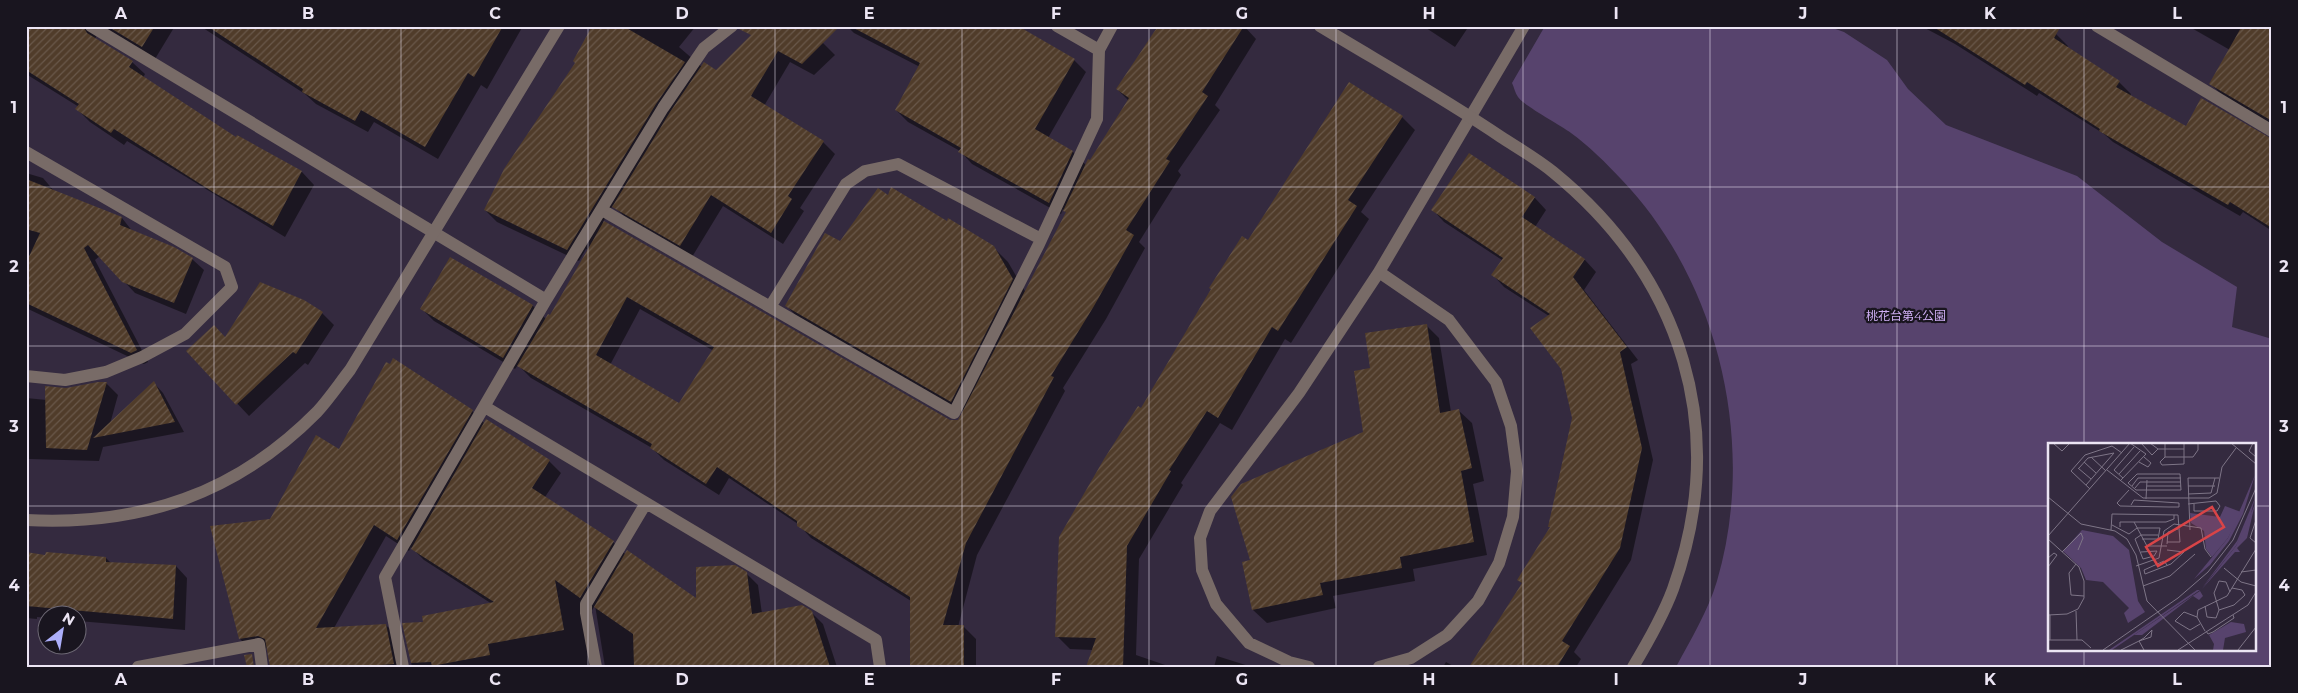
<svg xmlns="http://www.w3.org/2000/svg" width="2298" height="693" viewBox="0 0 2298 693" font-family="Montserrat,'Noto Sans JP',sans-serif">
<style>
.park{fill:#57436d;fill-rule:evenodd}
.shadow{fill:#0007;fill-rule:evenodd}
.building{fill:url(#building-hatch);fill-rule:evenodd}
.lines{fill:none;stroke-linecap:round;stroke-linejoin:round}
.minor{stroke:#786b67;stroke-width:12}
.tertiary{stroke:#786b67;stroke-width:12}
.grid{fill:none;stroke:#ece5f4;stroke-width:1;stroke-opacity:0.55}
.labels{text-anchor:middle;stroke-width:4.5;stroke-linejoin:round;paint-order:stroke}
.park-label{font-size:12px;fill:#ceaef3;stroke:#19151f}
.inset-road{fill:none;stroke:#7e7587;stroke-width:1}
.view{fill:#d94447;fill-opacity:0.15;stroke:#d94447;stroke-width:2.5}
.inset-edge{fill:none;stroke:#ece5f4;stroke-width:2.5}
.neatline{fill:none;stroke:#ece5f4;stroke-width:2}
.grid-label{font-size:16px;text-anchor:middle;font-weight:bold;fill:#ece5f4}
</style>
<defs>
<pattern id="building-hatch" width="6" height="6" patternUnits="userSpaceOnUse" patternTransform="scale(1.25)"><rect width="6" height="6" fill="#503c2a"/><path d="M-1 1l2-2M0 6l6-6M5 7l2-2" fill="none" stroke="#69584a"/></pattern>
</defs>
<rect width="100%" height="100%" fill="#342a3f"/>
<path class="park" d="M 1545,26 L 1827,26 L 1844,32 L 1887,60 L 1908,89 L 1946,125 L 2077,176 L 2162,242 L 2237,287 L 2232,327 L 2272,339 L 2272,667 L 1676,667 C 1691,639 1708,611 1717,581 C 1757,445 1720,282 1621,179 C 1606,163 1589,146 1571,133 C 1560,125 1524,106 1518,97 C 1515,93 1514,87 1512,83 ZM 2049,444 L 2254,444 L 2254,649 L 2049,649 Z"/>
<path class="shadow" d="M 26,26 L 175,26 L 155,59 L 99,31 L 95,39 L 132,62 L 145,74 L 143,78 L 236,139 L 238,136 L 302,172 L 314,185 L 285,237 L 127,141 L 124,145 L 90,122 L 77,109 L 79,107 L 26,74 Z
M 200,26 L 523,26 L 487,89 L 481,85 L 438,159 L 374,122 L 368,132 L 316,104 L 305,94 Z
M 594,26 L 696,26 L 679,47 L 702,67 L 716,72 L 809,29 L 835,55 L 814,75 L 790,62 L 764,106 L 823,142 L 835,154 L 800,208 L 804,211 L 783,244 L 723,206 L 692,257 L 626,218 L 613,205 L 603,222 L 950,421 L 959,421 L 963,414 L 801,321 L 787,306 L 840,243 L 888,197 L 947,223 L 993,247 L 1008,262 L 1026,293 L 1067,213 L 1063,209 L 1061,214 L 972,164 L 960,151 L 908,122 L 896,110 L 920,67 L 854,33 L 847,26 L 1017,26 L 1074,60 L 1086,72 L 1048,138 L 1073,152 L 1086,165 L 1090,162 L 1129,101 L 1117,89 L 1156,30 L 1150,26 L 1244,26 L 1256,39 L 1215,105 L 1220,110 L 1178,171 L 1181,175 L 1139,242 L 1145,248 L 1106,319 L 1063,388 L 1065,391 L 977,555 L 958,627 L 964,627 L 976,639 L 976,667 L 911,667 L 911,601 L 811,538 L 798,524 L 729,478 L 719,495 L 664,460 L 652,448 L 531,378 L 518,365 L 515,369 L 434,321 L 422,309 L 450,259 L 533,306 L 546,319 L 550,317 L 588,250 L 586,249 L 579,261 L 497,222 L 485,210 L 577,63 ZM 640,309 L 714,351 L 679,405 L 610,365 Z
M 1423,26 L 1469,26 L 1455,47 Z
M 1921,26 L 2043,26 L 2056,34 L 2068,46 L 2067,48 L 2119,82 L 2131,94 L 2130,96 L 2186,128 L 2272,144 L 2272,231 L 2243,212 L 2240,216 L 2179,181 L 2113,142 L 2104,134 L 2039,93 L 2037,96 L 1955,44 Z
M 2188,26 L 2272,26 L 2272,125 L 2223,96 L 2211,84 L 2230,50 Z
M 1402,117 L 1415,130 L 1361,212 L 1369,219 L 1291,343 L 1285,339 L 1232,430 L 1220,423 L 1181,483 L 1183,485 L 1139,559 L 1136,655 L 1171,667 L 1088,667 L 1093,650 L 1070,649 L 1057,636 L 1142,410 L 1249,242 Z
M 1469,155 L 1535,198 L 1546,210 L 1535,227 L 1585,260 L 1596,272 L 1584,290 L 1638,360 L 1631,364 L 1653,460 L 1631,560 L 1574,652 L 1581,659 L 1576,667 L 1470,667 L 1523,584 L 1518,580 L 1551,528 L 1574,418 L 1549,316 L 1504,287 L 1493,275 L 1502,260 L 1444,222 L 1433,210 Z
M 26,173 L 43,178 L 54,191 L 122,218 L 133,232 L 192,259 L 204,270 L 186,314 L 135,293 L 100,256 L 95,260 L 148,362 L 144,364 L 26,308 Z
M 322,313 L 334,325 L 308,365 L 305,363 L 249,416 L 188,351 L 226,338 Z
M 1426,325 L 1439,338 L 1451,412 L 1458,410 L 1472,423 L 1484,481 L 1473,484 L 1487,555 L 1413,569 L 1415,581 L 1333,596 L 1336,608 L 1267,623 L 1253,610 L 1252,561 L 1365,432 L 1372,369 Z
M 106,383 L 118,395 L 110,424 L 154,383 L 163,393 L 184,432 L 103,447 L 99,461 L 29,459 L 26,464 L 26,398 L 47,400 L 66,389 Z
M 472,411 L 485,424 L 487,421 L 549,461 L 561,473 L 545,497 L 613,542 L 626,555 L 697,600 L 746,573 L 758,585 L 762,614 L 811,612 L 823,624 L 837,667 L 605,667 L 595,605 L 589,616 L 598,667 L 412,667 L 404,624 L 425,623 L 492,604 L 424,560 L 411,547 L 409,551 L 386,536 L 334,628 L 386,625 L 398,637 L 403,667 L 271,667 L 268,648 L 252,651 L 240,639 L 211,527 L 270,521 L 340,450 Z
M 26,554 L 47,557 L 106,558 L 111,563 L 176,566 L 187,578 L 185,630 L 78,621 L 78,616 L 48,616 L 48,618 L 37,617 L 37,619 L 26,618 Z
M 1217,656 L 1252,667 L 1214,667 Z
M 1446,662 L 1455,667 L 1443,667 Z
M 244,665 L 245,667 L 194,667 Z"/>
<path class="building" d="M 26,26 L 83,26 L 87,33 L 133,61 L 129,67 L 236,137 L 237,135 L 302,171 L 273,226 L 213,192 L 114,129 L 111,133 L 75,109 L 79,104 L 26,70 Z
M 107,26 L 155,26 L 142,47 Z
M 207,26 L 503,26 L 474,77 L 468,73 L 425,147 L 361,110 L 355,121 L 302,92 L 303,89 Z
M 592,26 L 623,26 L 685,62 L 656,104 L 567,250 L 484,210 L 504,169 L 575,63 L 573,61 Z
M 740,26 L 840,26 L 802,64 L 778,51 L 751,96 L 824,141 L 788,196 L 792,199 L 771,233 L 711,195 L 680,246 L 612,207 L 670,112 L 704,62 L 716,70 L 751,35 L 739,29 Z
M 850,26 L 1018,26 L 1075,59 L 1035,129 L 1073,151 L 1049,203 L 958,152 L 961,148 L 895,110 L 920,63 Z
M 1158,26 L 1244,26 L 1202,92 L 1208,96 L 1166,159 L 1170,161 L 1126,230 L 1134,235 L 1094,306 L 1051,376 L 1054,377 L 966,543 L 943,625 L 964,625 L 964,667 L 910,667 L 910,597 L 797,526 L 797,521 L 717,467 L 706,484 L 650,448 L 652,444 L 517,366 L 548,314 L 550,315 L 604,221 L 950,420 L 958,420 L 1066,212 L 1063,211 L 1088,159 L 1090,160 L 1129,98 L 1116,89 ZM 627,297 L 714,347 L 679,403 L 596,355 Z
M 1932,26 L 2061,26 L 2054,38 L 2120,81 L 2116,87 L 2186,126 L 2201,98 L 2272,139 L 2272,228 L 2230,202 L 2228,205 L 2099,131 L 2100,129 L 2027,82 L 2025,85 Z
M 2242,26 L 2272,26 L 2272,121 L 2209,84 Z
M 1349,82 L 1403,116 L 1348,200 L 1357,206 L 1278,331 L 1272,327 L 1218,418 L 1207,411 L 1169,470 L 1171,471 L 1127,546 L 1123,667 L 1086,667 L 1096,638 L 1055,637 L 1059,537 L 1104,459 L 1138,406 L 1141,408 L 1211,289 L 1209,288 L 1242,236 L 1248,240 Z
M 1469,153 L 1535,197 L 1522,217 L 1585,259 L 1573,277 L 1627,347 L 1620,352 L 1642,448 L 1620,548 L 1562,641 L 1570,646 L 1557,667 L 1469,667 L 1522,583 L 1517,580 L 1550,527 L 1548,527 L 1572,418 L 1561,369 L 1530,328 L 1550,314 L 1491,275 L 1503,258 L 1431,210 Z
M 26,179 L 122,217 L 120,225 L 174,247 L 193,258 L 174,303 L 122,282 L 88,245 L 84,248 L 137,350 L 131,353 L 26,303 L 26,263 L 40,233 L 26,229 Z
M 891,187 L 947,221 L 948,218 L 994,246 L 1013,279 L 951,402 L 785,306 L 825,233 L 840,241 L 878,188 L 888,195 Z
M 450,257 L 533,305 L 503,358 L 420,309 Z
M 260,282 L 304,300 L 323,312 L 296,354 L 293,352 L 236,405 L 186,351 L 214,325 L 225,337 Z
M 1427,324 L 1440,413 L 1459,409 L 1472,468 L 1461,471 L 1474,542 L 1400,557 L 1402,568 L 1320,583 L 1323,595 L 1252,610 L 1242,562 L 1250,560 L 1231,497 L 1241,484 L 1363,432 L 1354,371 L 1370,368 L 1365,333 Z
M 393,358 L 473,410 L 397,540 L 374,525 L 316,628 L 386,624 L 394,664 L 353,667 L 270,667 L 265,639 L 258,636 L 239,639 L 210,526 L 270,519 L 316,435 L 339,449 L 386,362 L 390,364 Z
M 154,381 L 175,422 L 93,438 Z
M 98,382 L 107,382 L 87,450 L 46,448 L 45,386 L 66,388 Z
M 486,419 L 550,460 L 532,488 L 614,541 L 580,598 L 555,580 L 564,630 L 488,644 L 490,655 L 432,666 L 431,662 L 411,663 L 402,623 L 423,622 L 422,616 L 494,602 L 411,549 Z
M 627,550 L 696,598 L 696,567 L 735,565 L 747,572 L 752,614 L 802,605 L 812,611 L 830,667 L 634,667 L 633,634 L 594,607 Z
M 26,552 L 45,555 L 46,552 L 106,557 L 106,562 L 176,565 L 173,619 L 26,606 Z
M 252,654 L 254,667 L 247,667 L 244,655 Z"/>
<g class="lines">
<path class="minor" d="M 91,26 L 546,300
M 1057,26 L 1099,50
M 2097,26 L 2272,131
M 26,152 L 225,267 L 232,287 L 185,334 L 142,357 L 106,372 L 65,380 L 26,376
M 602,210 L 954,413 L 1039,244 L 1097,119 L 1099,50 L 1112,26
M 1379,272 L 1524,26
M 770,307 L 846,184 L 865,171 L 898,164 L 1041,239
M 485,407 L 876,640 L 880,667
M 138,667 L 259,644 L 262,667
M 403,667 L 385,577 L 546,300 L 663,108 L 704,48 L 732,26
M 596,667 L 586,613 L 586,604 L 646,503
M 1309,667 L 1289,662 L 1249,643 L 1216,604 L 1202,570 L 1200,538 L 1210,511 L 1299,393 L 1379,272 L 1449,320 L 1496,382 L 1511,426 L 1517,471 L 1513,517 L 1499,563 L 1478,601 L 1447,635 L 1411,658 L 1379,667"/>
<path class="tertiary" d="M 1320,26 C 1381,63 1442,97 1501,137 C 1518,148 1537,159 1553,172 C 1683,278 1730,430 1673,589 C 1663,616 1648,642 1633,667
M 26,520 C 141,526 236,494 317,412 C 329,399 339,384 350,370 L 559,26"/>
</g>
<path class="grid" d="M 214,26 L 214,667M 401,26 L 401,667M 588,26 L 588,667M 775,26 L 775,667M 962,26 L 962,667M 1149,26 L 1149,667M 1336,26 L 1336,667M 1523,26 L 1523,667M 1710,26 L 1710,667M 1897,26 L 1897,667M 2084,26 L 2084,444M 26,187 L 2272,187M 26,346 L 2272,346M 26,506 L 2049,506M 2254,506 L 2272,506M 2084,649 L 2084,667"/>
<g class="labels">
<g class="park-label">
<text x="1906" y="320">桃花台第4公園</text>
</g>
</g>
<g transform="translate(2048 443)">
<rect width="208" height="208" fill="#342a3f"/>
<path d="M 207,55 L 201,78 L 188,103 L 154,145 L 189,98 ZM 149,147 L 152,147 L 64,207 L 61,207 Z" fill="#57436d"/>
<path d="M 207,32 L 195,71 L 181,98 L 162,122 L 146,136 L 180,95 ZM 207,61 L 199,95 L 189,105 L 192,109 L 187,109 L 154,146 L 188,103 ZM 152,148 L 155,153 L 151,157 L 145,153 L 94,192 L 86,192 ZM 183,179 L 196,181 L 198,189 L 177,195 L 175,207 L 165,207 L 166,201 L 161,192 Z" fill="#57436d"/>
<path d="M 177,63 L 193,69 L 180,95 L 164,114 L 158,106 L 156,88 L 143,80 L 142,70 L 172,74 ZM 34,87 L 65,93 L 81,107 L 90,158 L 97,169 L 80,180 L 76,170 L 81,165 L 55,139 L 38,137 L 33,125 L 15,108 Z" fill="#57436d"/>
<path class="inset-road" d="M 5,0 L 14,8 L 22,0M 93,0 L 104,12 L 110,6M 102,0 L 110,6 L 136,6M 117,0 L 117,14 L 112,19 L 114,22 L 136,21 L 136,0M 183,0 L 208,21M 205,0 L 201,8 L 208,14M 43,14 L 58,28M 117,14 L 145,14 L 150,7 L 150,0M 36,19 L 48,30M 91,19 L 100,24 L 103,20 L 96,14M 30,25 L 43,36M 31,25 L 40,15 L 66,10M 59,27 L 95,55 L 161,55 L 169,50 L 174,24 L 188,5M 71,31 L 92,8M 89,31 L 132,31 L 133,47 L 88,47 L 80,40 ZM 75,35 L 66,27 L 86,4M 72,38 L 98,11 L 82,0M 38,42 L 66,10M 84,43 L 90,35 L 133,35M 99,43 L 133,43M 140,43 L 167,43M 87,45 L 92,39 L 133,39M 42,46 L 23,28 L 37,12 L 64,3 L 74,10M 81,47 L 69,60 L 72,63 L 121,64 L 131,64 L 131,60 L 86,57 L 83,62M 140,51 L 163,50 L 167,35M 0,54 L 33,81 L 67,88 L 79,96 L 88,112 L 99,158 L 147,207M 98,56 L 99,37M 140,61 L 168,58 L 172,63 L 169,68 L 146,68 L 146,61M 208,77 L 202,95 L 208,100M 86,79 L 99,103 L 119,103M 64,82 L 81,91 L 89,85 L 112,85 L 110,96 L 94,96M 72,84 L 72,79 L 118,79 L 126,76 L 126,72M 63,87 L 64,71 L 130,72 L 132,99 L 119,99M 142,87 L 140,35 L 171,35M 0,93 L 82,0M 0,96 L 31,124 L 36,138 L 36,155 L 30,166 L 19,171 L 0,172M 119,101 L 120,89 L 130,86M 119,107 L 136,109 L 123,121 L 97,131 L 96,127 L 116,118 L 119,122M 14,109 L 33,90 L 35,95 L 30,107M 93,109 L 109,108 L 106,113 L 95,116 L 87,96 L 93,92 L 110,92M 0,115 L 6,110 L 9,112 L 0,124M 28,121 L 21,130 L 23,152 L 36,153M 88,123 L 111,115 L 116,88 L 126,81 L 153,85 L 157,106 L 163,114M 176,125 L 193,139 L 208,143M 193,129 L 208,127M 95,143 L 122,133 L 147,111M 157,163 L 159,174 L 168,175 L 171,167 L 166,150 L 171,138 L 178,139 L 182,149M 171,167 L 186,162 L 197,152 L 194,147 L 184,145M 28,168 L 29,197M 2,172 L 2,197M 149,174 L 136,169 L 127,178 L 142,187 L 152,181M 104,187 L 103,194 L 91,198 L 96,195 ZM 157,188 L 149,174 L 150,167 L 179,153 L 208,106M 158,188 L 160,191 L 165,189 L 186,175 L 185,172M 0,197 L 34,197 L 43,205M 55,207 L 130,155 L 160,129 L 185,97 L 208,45M 73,207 L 91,198 L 96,207M 130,207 L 200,162 L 208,149M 190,207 L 208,184"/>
<path class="view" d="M 164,64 L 176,84 L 110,123 L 98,104 Z"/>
<rect width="208" height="208" class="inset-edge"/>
</g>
<rect width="2298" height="693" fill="none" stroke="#19151f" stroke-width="55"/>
<g transform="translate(62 630) rotate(31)"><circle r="24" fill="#19151f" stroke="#6d6874"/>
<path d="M0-4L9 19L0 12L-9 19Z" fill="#adaffb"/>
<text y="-8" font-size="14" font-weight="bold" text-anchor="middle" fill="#ece5f4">N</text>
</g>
<rect x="28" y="28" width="2242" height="638" class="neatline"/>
<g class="grid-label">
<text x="121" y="19">A</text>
<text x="308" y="19">B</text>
<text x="495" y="19">C</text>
<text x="682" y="19">D</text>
<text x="869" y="19">E</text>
<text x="1056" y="19">F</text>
<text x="1242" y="19">G</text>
<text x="1429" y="19">H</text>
<text x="1616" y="19">I</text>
<text x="1803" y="19">J</text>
<text x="1990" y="19">K</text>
<text x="2177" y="19">L</text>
<text x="14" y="113">1</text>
<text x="2284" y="113">1</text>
<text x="14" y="272">2</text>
<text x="2284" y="272">2</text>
<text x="14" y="432">3</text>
<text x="2284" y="432">3</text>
<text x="14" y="591">4</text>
<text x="2284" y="591">4</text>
<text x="121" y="685">A</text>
<text x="308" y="685">B</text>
<text x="495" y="685">C</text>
<text x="682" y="685">D</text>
<text x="869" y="685">E</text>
<text x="1056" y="685">F</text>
<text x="1242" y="685">G</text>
<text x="1429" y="685">H</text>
<text x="1616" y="685">I</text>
<text x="1803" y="685">J</text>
<text x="1990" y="685">K</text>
<text x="2177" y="685">L</text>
</g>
</svg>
